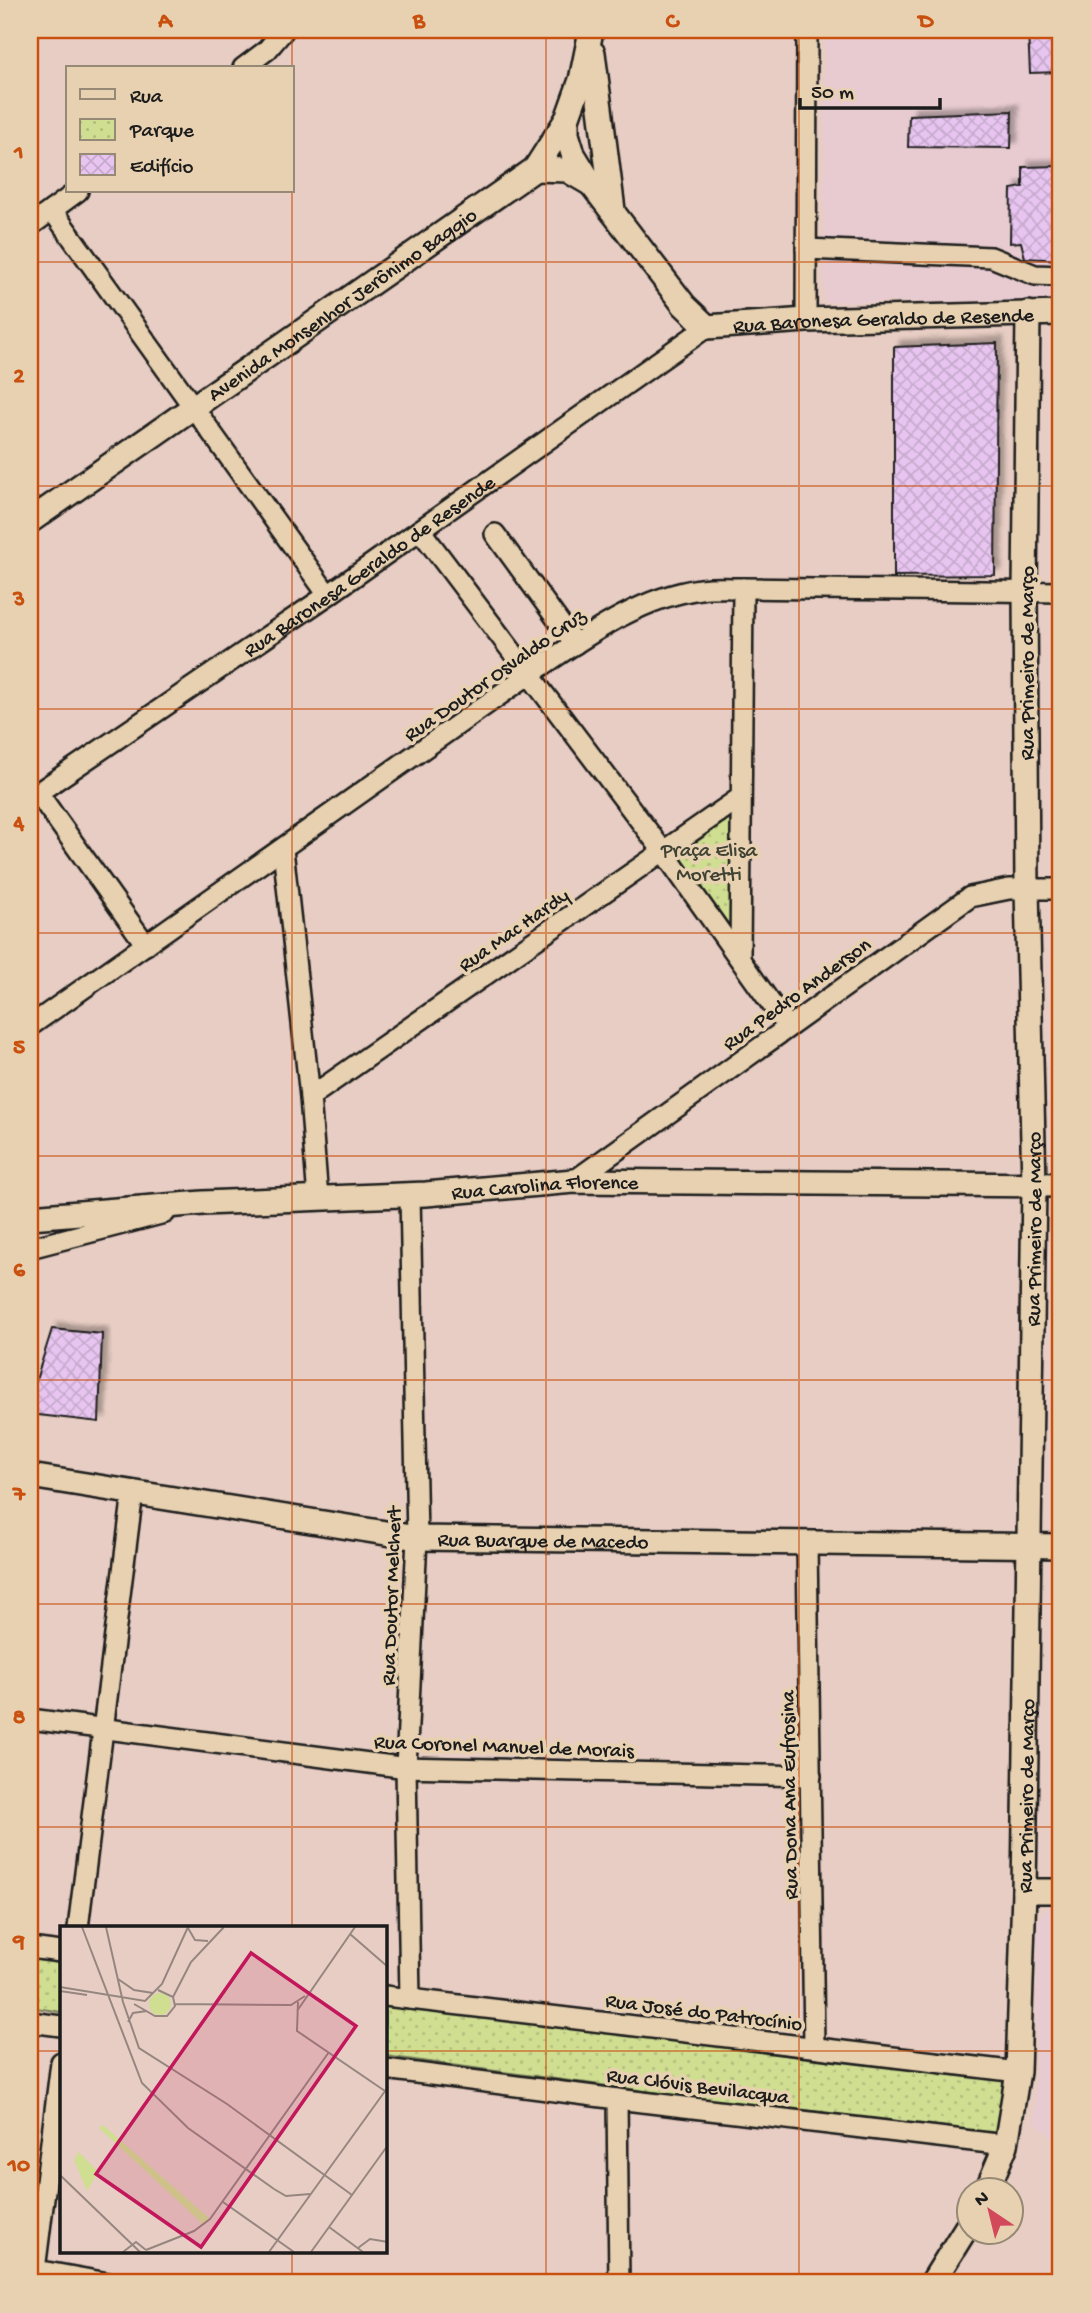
<svg xmlns="http://www.w3.org/2000/svg" width="1091" height="2313" viewBox="0 0 1091 2313" font-family="'Gochi Hand',sans-serif">
<style>
.built{fill:#e7cbd0}
.park{fill:url(#park-dots);stroke:#767d57;stroke-width:2}
.building{fill:url(#building-cross-hatch);stroke:#1c1c1c;stroke-width:2;filter:url(#shadow)}
.lines{fill:none;stroke-linecap:round;stroke-linejoin:round}
.minor-casing{stroke:#1c1c1c;stroke-width:24}
.major-casing{stroke:#1c1c1c;stroke-width:28}
.minor{stroke:#e7d1b0;stroke-width:19}
.major{stroke:#e7d1b0;stroke-width:23}
.grid{fill:none;stroke:#c9500e;stroke-width:2;stroke-opacity:0.55}
.labels{text-anchor:middle;stroke-width:7;stroke-linejoin:round;paint-order:stroke}
.street-label{font-size:21px;fill:#1c1c1c;stroke:#e7d1b0}
.park-label{font-size:21px;fill:#404334;stroke:#e7d1b0}
.inset-road{fill:none;stroke:#968680;stroke-width:2}
.view{fill:#c2185b;fill-opacity:0.15;stroke:#c2185b;stroke-width:3.5}
.inset-edge{fill:none;stroke:#1c1c1c;stroke-width:3.5}
.neatline{fill:none;stroke:#c9500e;stroke-width:2.5}
.grid-label{font-size:23px;text-anchor:middle;font-weight:bold;fill:#c9500e}
</style>
<defs>
<pattern id="park-dots" width="8" height="8" patternUnits="userSpaceOnUse" patternTransform="scale(1.75)"><rect width="8" height="8" fill="#d0de92"/><path d="M2 2h.1M6 6h.1" fill="none" stroke="#b2be7d" stroke-width="1.8" stroke-linecap="round"/></pattern>
<pattern id="building-cross-hatch" width="8" height="8" patternUnits="userSpaceOnUse" patternTransform="scale(1.75)"><rect width="8" height="8" fill="#e8c5f0"/><path d="M0 0l8 8M0 8l8-8" fill="none" stroke="#c6a9cd"/></pattern>
<filter id="shadow"><feDropShadow dx="6" dy="-6" stdDeviation="2" flood-color="#0004"/></filter>
</defs>
<rect width="100%" height="100%" fill="#e7cdc3"/>
<filter id="ink" filterUnits="userSpaceOnUse"><feTurbulence type="fractalNoise" baseFrequency=".0143" numOctaves="2"/><feDisplacementMap in="SourceGraphic" scale="14" xChannelSelector="R" yChannelSelector="G"/><feConvolveMatrix kernelMatrix="1 2 1 2 8 2 1 2 1" color-interpolation-filters="sRGB"/></filter>
<g filter="url(#ink)">
<path class="built" d="M 825,30 L 1061,30 L 1061,302 L 824,302 Z
M 1045,1910 L 1061,1910 L 1061,2145 L 1035,2123 L 1037,1921 Z"/>
<path class="park" d="M 731,817 L 730,932 L 677,856 Z
M 30,1959 L 61,1963 L 61,2012 L 30,2007 Z
M 385,2000 L 1018,2072 L 1002,2139 L 385,2056 Z"/>
<path class="building" d="M 1028,30 L 1061,30 L 1061,72 L 1030,73 Z
M 1012,111 L 1011,148 L 908,147 L 909,115 Z
M 1061,166 L 1061,260 L 1025,258 L 1021,242 L 1010,243 L 1011,189 L 1023,187 L 1023,167 Z
M 997,343 L 995,575 L 894,576 L 894,347 Z
M 52,1329 L 102,1334 L 99,1422 L 30,1414 L 30,1399 Z"/>
<g class="lines">
<g class="minor-casing">
<g id="minor">
<path d="M 243,68 L 267,50 L 284,30"/>
<path d="M 52,210 L 328,595"/>
<path d="M 30,226 L 78,191"/>
<path d="M 806,249 L 991,257 L 1035,275 L 1061,276"/>
<path d="M 806,320 L 807,30"/>
<path d="M 420,530 L 663,851 L 787,1026"/>
<path d="M 495,534 L 575,644"/>
<path d="M 38,793 L 146,945"/>
<path id="s1" d="M 30,798 L 328,595 L 707,327"/>
<path d="M 283,849 L 310,1097 L 318,1199"/>
<path d="M 740,959 L 743,588"/>
<path d="M 30,1026 L 528,675 C 580,641 636,598 700,589 C 714,587 729,588 743,588 L 1061,592"/>
<path d="M 310,1097 L 741,797"/>
<path d="M 574,1181 L 970,897 L 1009,889 L 1061,889"/>
<path d="M 30,1248 L 165,1213"/>
<path d="M 807,1543 L 814,2047"/>
<path d="M 30,1719 L 400,1767 L 811,1776"/>
<path d="M 78,1928 L 133,1492"/>
<path d="M 30,1948 L 61,1952"/>
<path d="M 385,1996 L 1018,2072"/>
<path d="M 410,1999 L 406,1767 L 417,1538 L 410,1195"/>
<path d="M 30,2022 L 61,2026"/>
<path d="M 385,2069 L 617,2099 L 1006,2145"/>
<path d="M 617,2099 L 619,2283"/>
<path d="M 30,2269 L 108,2283"/>
<path d="M 35,2283 L 35,2270 L 61,2062"/>
</g>
</g>
<g class="major-casing">
<g id="major">
<path d="M 593,53 L 613,210"/>
<path id="s2" d="M 567,119 L 567,134 L 573,154 L 592,185 L 684,305 L 707,327 L 806,320 L 1061,313"/>
<path d="M 535,169 L 567,170 L 591,184"/>
<path id="s3" d="M 30,521 L 535,169 L 567,119 L 581,80 L 590,36"/>
<path id="s4" d="M 30,1217 L 203,1203 L 426,1194 L 574,1181 L 1061,1185"/>
<path id="s5" d="M 30,1476 L 417,1538 L 1061,1546"/>
<path d="M 1024,1891 L 1061,1891"/>
<path id="s6" d="M 987,2190 L 1006,2145 L 1018,2072 L 1024,1891 L 1034,1185 L 1027,889 L 1025,591 L 1028,313"/>
<path d="M 932,2283 L 968,2225"/>
</g>
</g>
<use href="#minor" class="minor"/>
<use href="#major" class="major"/>
</g>
</g>
<path class="grid" d="M 292,30 L 292,68M 546,30 L 546,2283M 799,30 L 799,2283M 292,191 L 292,1928M 30,262 L 1061,262M 30,486 L 1061,486M 30,709 L 1061,709M 30,933 L 1061,933M 30,1156 L 1061,1156M 30,1380 L 1061,1380M 30,1604 L 1061,1604M 30,1827 L 1061,1827M 30,2051 L 61,2051M 385,2051 L 1061,2051M 292,2252 L 292,2283"/>
<g class="labels">
<g class="street-label">
<text dy="7" stroke="none"><textPath href="#s3" startOffset="380">Avenida Monsenhor Jerônimo Baggio</textPath></text>
<text dy="7" stroke="none"><textPath href="#s2" startOffset="432">Rua Baronesa Geraldo de Resende</textPath></text>
<text dy="7" stroke="none"><textPath href="#s1" startOffset="411">Rua Baronesa Geraldo de Resende</textPath></text>
<text transform="translate(1026 663) rotate(-90)" y="7">Rua Primeiro de Março</text>
<text transform="translate(494 674) rotate(-35)" y="7">Rua Doutor Osvaldo Cruz</text>
<text transform="translate(513 929) rotate(-35)" y="7">Rua Mac Hardy</text>
<text transform="translate(796 993) rotate(-36)" y="7">Rua Pedro Anderson</text>
<text dy="7" stroke="none"><textPath href="#s4" startOffset="516">Rua Carolina Florence</textPath></text>
<text dy="7" stroke="none"><textPath href="#s6" startOffset="966">Rua Primeiro de Março</textPath></text>
<text dy="7" stroke="none"><textPath href="#s5" startOffset="518">Rua Buarque de Macedo</textPath></text>
<text transform="translate(390 1596) rotate(-88)" y="7">Rua Doutor Melchert</text>
<text transform="translate(504 1745) rotate(2)" y="7">Rua Coronel Manuel de Morais</text>
<text transform="translate(788 1795) rotate(-91)" y="7">Rua Dona Ana Eufrosina</text>
<text dy="7" stroke="none"><textPath href="#s6" startOffset="399">Rua Primeiro de Março</textPath></text>
<text transform="translate(704 2011) rotate(7)" y="7">Rua José do Patrocínio</text>
<text transform="translate(698 2085) rotate(7)" y="7">Rua Clóvis Bevilacqua</text>
</g>
<g class="park-label">
<text x="709" y="856">Praça Elisa<tspan x="709" dy="24">Moretti</tspan></text>
</g>
</g>
<g transform="translate(60 1926)">
<rect width="327" height="327" fill="#e7cdc3"/>
<path d="M89 78a11 11 0 1 1 22 0a11 11 0 1 1-22 0ZM 43,199 L 150,293 L 144,299 L 39,202 ZM 19,226 L 38,246 L 27,265 L 14,234 Z" fill="#d0de92"/>
<path class="inset-road" d="M 22,1 L 82,157 L 128,202 L 214,263 L 226,270 L 250,268M 46,1 L 63,76 L 79,122 L 167,178 L 292,269M 128,2 L 135,14 L 148,15M 290,8 L 328,41M 58,53 L 74,64 L 93,67M 0,61 L 85,75 L 102,58 L 128,1M 0,65 L 27,69M 113,71 L 131,36 L 164,1M 238,76 L 237,105 L 325,165M 74,78 L 95,90 L 107,90 L 115,80 L 113,71 L 98,64M 115,78 L 231,79 L 245,70M 237,85 L 295,1M 68,96 L 73,87 L 87,85M 0,249 L 80,326M 163,276 L 234,326M 269,301 L 303,326M 298,322 L 310,313 L 328,316M 86,324 L 134,305 L 150,293 L 269,126M 63,326 L 76,316 L 86,324M 209,326 L 328,161M 251,326 L 328,219"/>
<path class="view" d="M 191,27 L 296,100 L 141,321 L 36,248 Z"/>
<rect width="327" height="327" class="inset-edge"/>
</g>
<rect width="1091" height="2313" fill="none" stroke="#e7d1b0" stroke-width="77"/>
<rect x="66" y="66" width="228" height="126" fill="#e7d1b0" stroke="#968975" stroke-width="2"/>
<rect x="80" y="89" width="35" height="10" fill="#e7d1b0" stroke="#968975" stroke-width="2"/>
<text x="130" y="102" font-size="21" fill="#1c1c1c">Rua</text>
<rect x="80" y="119" width="35" height="21" fill="url(#park-dots)" stroke="#968975" stroke-width="2"/>
<text x="130" y="136" font-size="21" fill="#1c1c1c">Parque</text>
<rect x="80" y="154" width="35" height="21" fill="url(#building-cross-hatch)" stroke="#968975" stroke-width="2"/>
<text x="130" y="172" font-size="21" fill="#1c1c1c">Edifício</text>
<g transform="translate(990 2211) rotate(325)"><circle r="33" fill="#e7d1b0" stroke="#968975" stroke-width="2"/>
<path d="M0-5L12 26L0 18L-12 26Z" fill="#d1495b"/>
<text y="-10" font-size="19" font-weight="bold" text-anchor="middle" fill="#1c1c1c">N</text>
</g>
<path d="M800 98v10h140v-10" fill="none" stroke="#1c1c1c" stroke-width="3.5"/>
<text x="811" y="98" font-size="21" fill="#1c1c1c" stroke="#e7d1b0" stroke-width="5" paint-order="stroke">50 m</text>
<rect x="38" y="38" width="1014" height="2236" class="neatline"/>
<g class="grid-label">
<text x="165" y="27">A</text>
<text x="419" y="27">B</text>
<text x="672" y="27">C</text>
<text x="926" y="27">D</text>
<text x="19" y="158">1</text>
<text x="19" y="382">2</text>
<text x="19" y="605">3</text>
<text x="19" y="829">4</text>
<text x="19" y="1053">5</text>
<text x="19" y="1276">6</text>
<text x="19" y="1500">7</text>
<text x="19" y="1723">8</text>
<text x="19" y="1947">9</text>
<text x="19" y="2171">10</text>
</g>
</svg>
